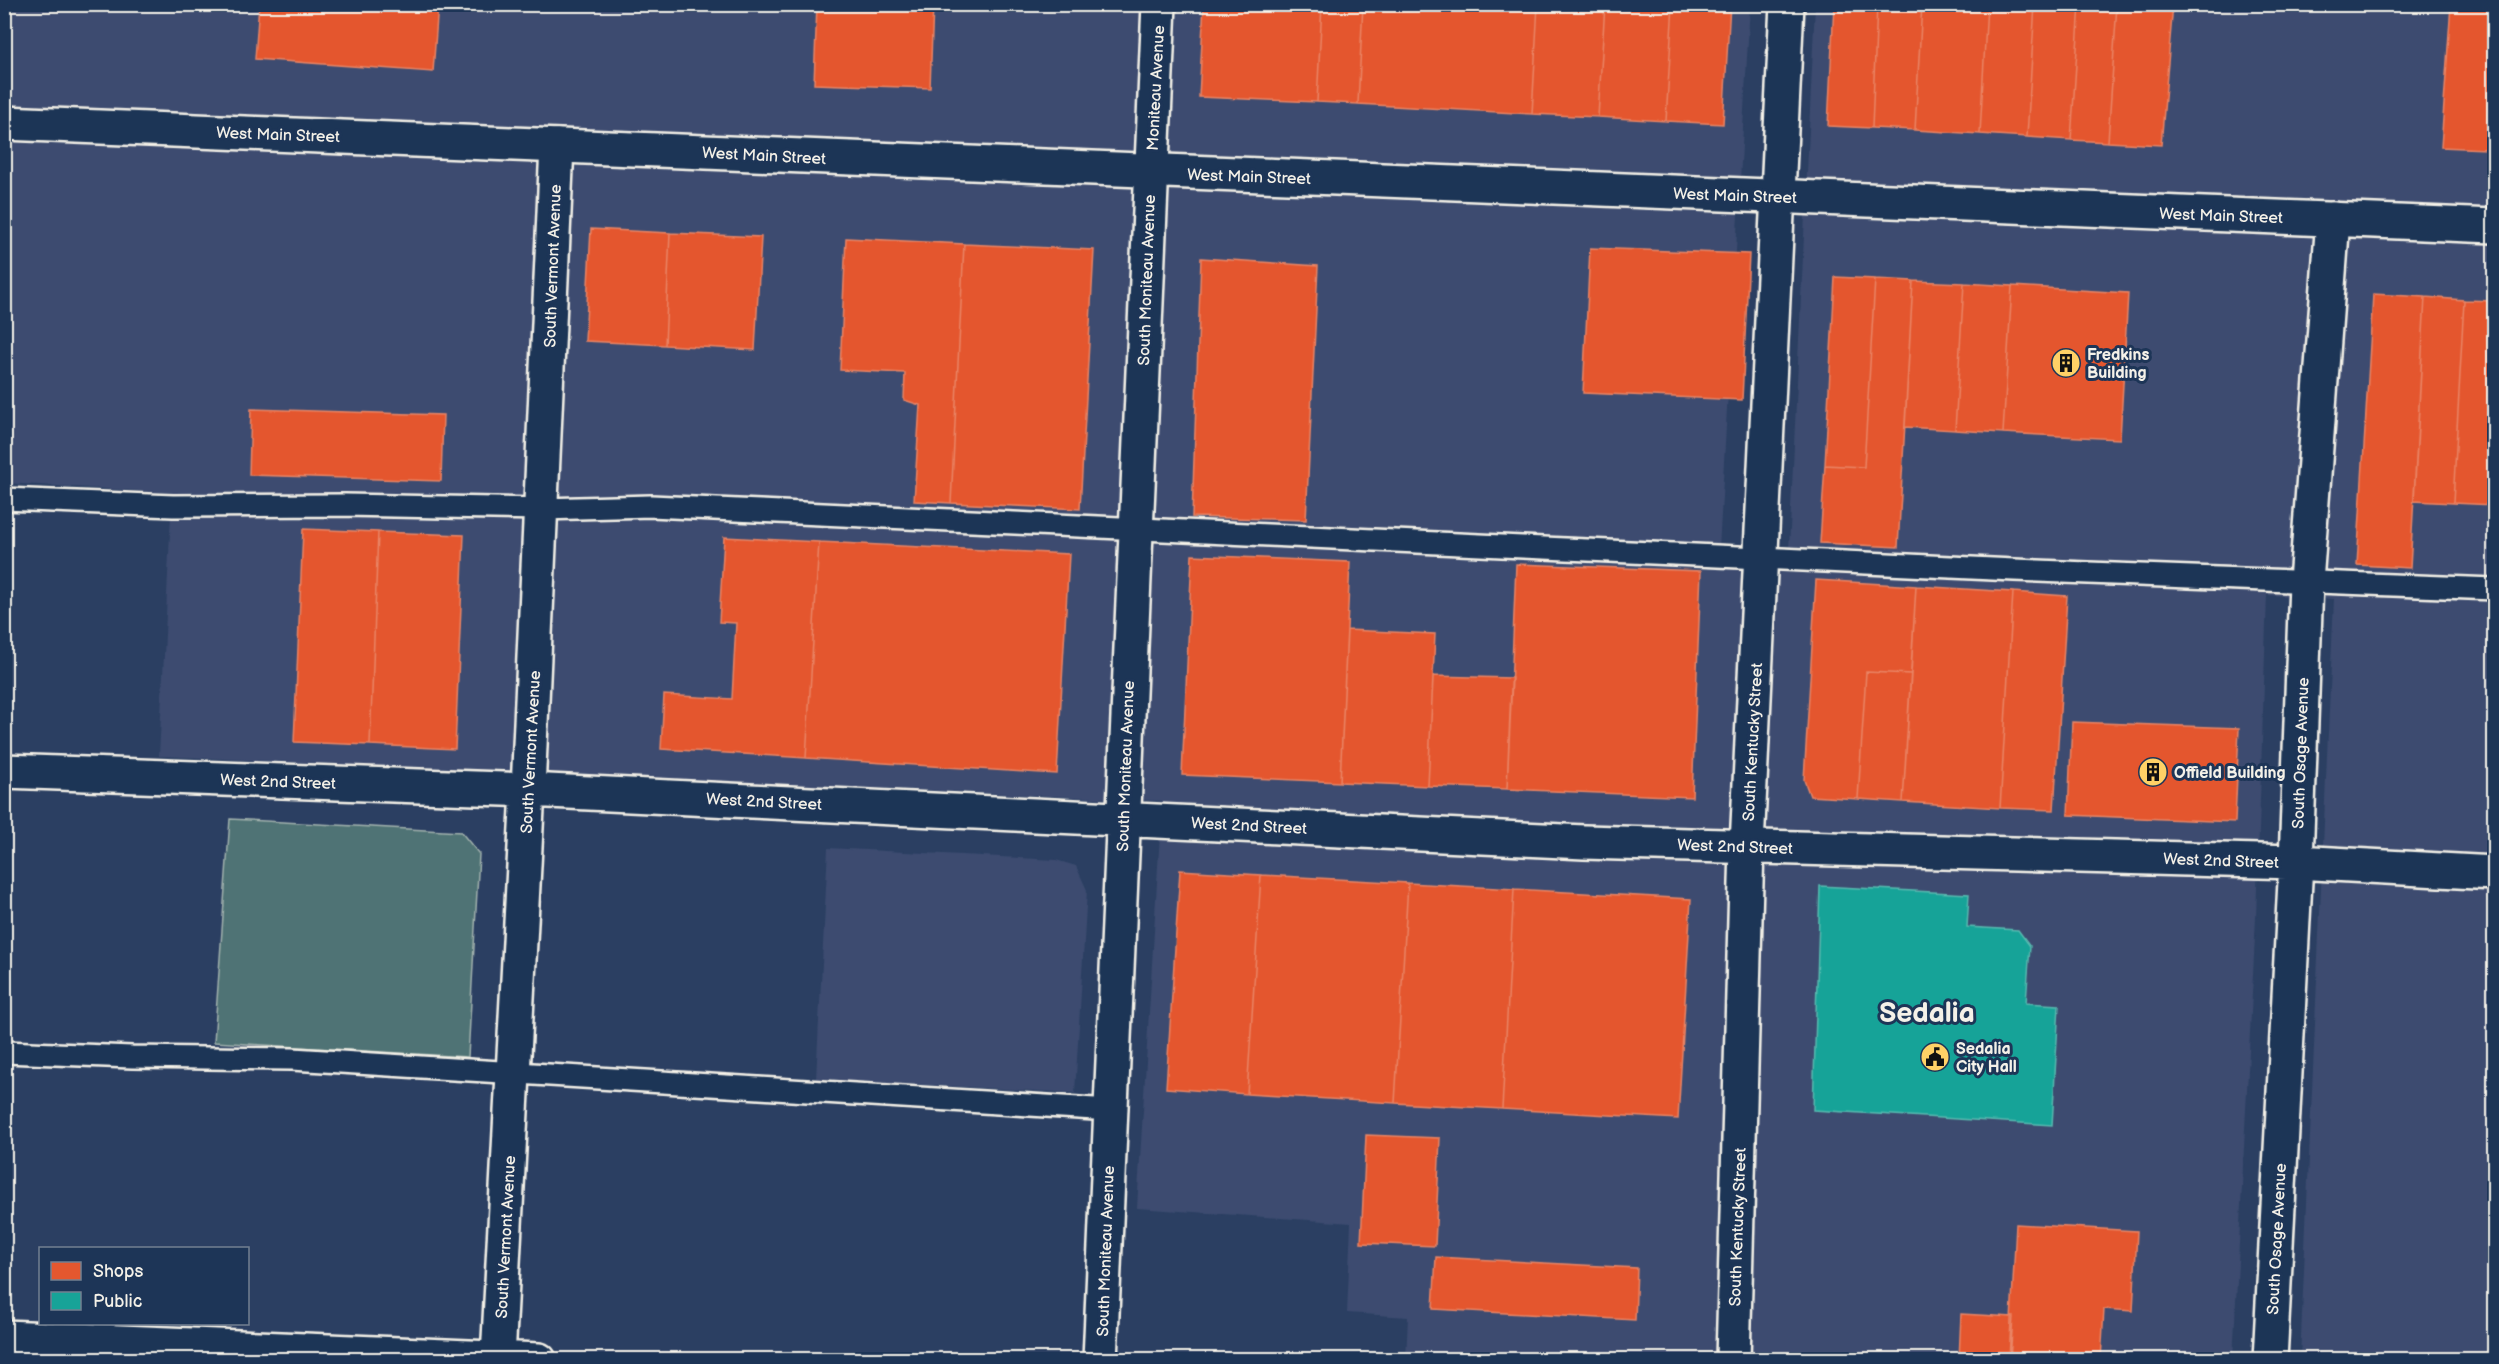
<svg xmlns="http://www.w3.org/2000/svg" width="2499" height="1364" viewBox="0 0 2499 1364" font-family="'Balsamiq Sans',sans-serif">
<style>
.built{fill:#3c4c70}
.green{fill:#507374;stroke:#a2b2ae;stroke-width:1.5}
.shops{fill:#e4572e;stroke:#e98566;stroke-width:1.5}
.public{fill:#17a398;stroke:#59bab0;stroke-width:1.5}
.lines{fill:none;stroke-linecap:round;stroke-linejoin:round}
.lane-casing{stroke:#f4f1e8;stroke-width:26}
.street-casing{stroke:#f4f1e8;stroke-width:38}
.secondary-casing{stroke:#f4f1e8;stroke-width:38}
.lane{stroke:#1d3557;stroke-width:21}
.street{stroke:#1d3557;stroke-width:33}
.secondary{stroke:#1d3557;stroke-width:33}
.labels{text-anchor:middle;stroke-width:6;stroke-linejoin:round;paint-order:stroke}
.street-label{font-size:16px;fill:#f4f1e8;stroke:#1d3557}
.poi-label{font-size:16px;font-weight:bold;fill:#f4f1e8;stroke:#1d3557;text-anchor:start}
.town-label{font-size:28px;font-weight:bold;fill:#f4f1e8;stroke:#1d3557}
</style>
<rect width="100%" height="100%" fill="#2b3f62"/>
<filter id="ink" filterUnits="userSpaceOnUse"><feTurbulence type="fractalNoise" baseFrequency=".0167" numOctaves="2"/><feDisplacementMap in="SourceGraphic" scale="12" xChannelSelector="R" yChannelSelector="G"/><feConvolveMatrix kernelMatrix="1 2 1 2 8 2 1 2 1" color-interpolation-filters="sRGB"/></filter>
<g filter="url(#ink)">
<path class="built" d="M 4,5 L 1750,5 L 1718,567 L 1788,571 L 1815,5 L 2494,5 L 2494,1359 L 2300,1359 L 2334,599 L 2267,595 L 2256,917 L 2233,1359 L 1406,1359 L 1408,1317 L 1347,1313 L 1351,1223 L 1137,1208 L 1162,801 L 159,756 L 172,493 L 5,483 Z
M 828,848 L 1056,860 L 1076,866 L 1087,890 L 1075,1093 L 816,1079 Z"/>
<path class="green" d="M 230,819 L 461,832 L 479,854 L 468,1057 L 214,1042 Z"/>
<path class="shops" d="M 259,4 L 438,4 L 433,72 L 255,59 Z
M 817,4 L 933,4 L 930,88 L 814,84 Z
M 1204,4 L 1322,4 L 1317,102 L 1199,97 Z
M 1322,4 L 1363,4 L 1358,104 L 1317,102 Z
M 1363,4 L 1538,4 L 1532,114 L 1358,104 Z
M 1538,4 L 1605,4 L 1598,117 L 1532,114 Z
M 1605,4 L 1673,4 L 1666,121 L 1598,117 Z
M 1673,4 L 1730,4 L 1723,124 L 1666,121 Z
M 1834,4 L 1877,4 L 1872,128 L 1828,126 Z
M 1877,4 L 1922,4 L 1915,130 L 1872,128 Z
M 1922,4 L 1987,4 L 1980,134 L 1915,130 Z
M 1987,4 L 2035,4 L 2027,137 L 1980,134 Z
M 2035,4 L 2080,4 L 2071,140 L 2027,137 Z
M 2080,4 L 2117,4 L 2108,142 L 2071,140 Z
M 2117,4 L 2173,4 L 2161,145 L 2108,142 Z
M 2451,4 L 2494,4 L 2486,149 L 2441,147 Z
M 2494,10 L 2494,150 L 2486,149 Z
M 591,229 L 670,233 L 665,345 L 585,341 Z
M 670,233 L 761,237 L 755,350 L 665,345 Z
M 846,238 L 964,244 L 951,503 L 914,501 L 920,405 L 904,400 L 905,373 L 840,370 Z
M 964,244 L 1094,250 L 1080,509 L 951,503 Z
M 1590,248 L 1749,254 L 1742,400 L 1583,393 Z
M 1201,258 L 1318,266 L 1306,520 L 1192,517 Z
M 1835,277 L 1875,279 L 1864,467 L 1825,465 Z
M 1875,279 L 1913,281 L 1898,547 L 1820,543 L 1825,465 L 1864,467 Z
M 1913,281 L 1964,283 L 1955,430 L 1905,427 Z
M 1964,283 L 2012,286 L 2003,433 L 1955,430 Z
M 2012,286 L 2128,293 L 2120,439 L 2003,433 Z
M 2373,294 L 2425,297 L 2410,568 L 2357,565 Z
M 2425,297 L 2464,300 L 2453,503 L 2414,501 Z
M 2464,300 L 2494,301 L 2494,505 L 2453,503 Z
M 251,409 L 443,415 L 441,481 L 249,475 Z
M 303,529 L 378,532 L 370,745 L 294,742 Z
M 378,532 L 464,535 L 455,749 L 370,745 Z
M 724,537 L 819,542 L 806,758 L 661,749 L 664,695 L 732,699 L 736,623 L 719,622 Z
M 819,542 L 1069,554 L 1057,774 L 806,758 Z
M 1192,555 L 1350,562 L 1340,782 L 1182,775 Z
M 1516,564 L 1701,571 L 1692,797 L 1507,789 Z
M 1816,580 L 1916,586 L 1911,674 L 1866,672 L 1858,799 L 1810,796 L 1804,780 Z
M 1916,586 L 2013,592 L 2000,808 L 1903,802 Z
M 2013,592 L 2067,596 L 2054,810 L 2000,808 Z
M 1347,630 L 1435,634 L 1428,786 L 1340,782 Z
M 1866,672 L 1911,674 L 1903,802 L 1858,799 Z
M 1433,676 L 1512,678 L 1507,789 L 1428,786 Z
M 2072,722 L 2239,728 L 2235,822 L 2068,815 Z
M 1180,870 L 1261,875 L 1247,1094 L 1166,1088 Z
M 1261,875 L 1408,883 L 1395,1103 L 1247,1094 Z
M 1408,883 L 1514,889 L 1502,1109 L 1395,1103 Z
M 1514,889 L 1691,899 L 1678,1119 L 1502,1109 Z
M 1366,1135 L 1440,1138 L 1435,1246 L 1361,1243 Z
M 2016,1224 L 2137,1231 L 2133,1311 L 2104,1309 L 2101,1360 L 2009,1360 Z
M 1436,1257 L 1637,1268 L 1635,1320 L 1433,1309 Z
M 1961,1314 L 2013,1317 L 2010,1360 L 1959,1360 Z"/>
<path class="public" d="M 1820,886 L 1969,894 L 1967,927 L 2018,930 L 2030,946 L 2026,1003 L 2059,1005 L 2052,1125 L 1813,1110 Z"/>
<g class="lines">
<g class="lane-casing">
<path id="lane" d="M 4,499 L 173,506 L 345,505 L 542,509 L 651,506 L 2014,570 L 2494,589
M 4,1052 L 132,1057 L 292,1059 L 1111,1110"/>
</g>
<g class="street-casing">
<path id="street" d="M 4,771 L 528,790 L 1584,842 L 2296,862 L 2494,873
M 4,1337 L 539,1360
M 498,1358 L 528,790 L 557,146
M 1100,1360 L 1159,4
M 1733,1360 L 1747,846 L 1787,4
M 2270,1360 L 2296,862 L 2306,582 L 2333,219"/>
</g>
<g class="secondary-casing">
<path id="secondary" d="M 4,123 L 2494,226"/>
</g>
<use href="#lane" class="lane"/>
<use href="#street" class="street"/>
<use href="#secondary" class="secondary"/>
</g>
</g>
<defs>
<g id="building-disc" transform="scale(1.5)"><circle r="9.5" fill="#ffd166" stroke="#1d3557"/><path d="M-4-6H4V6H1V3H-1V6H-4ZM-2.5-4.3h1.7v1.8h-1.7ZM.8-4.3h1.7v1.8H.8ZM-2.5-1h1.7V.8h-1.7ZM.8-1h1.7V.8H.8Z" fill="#111"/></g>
<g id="civic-disc" transform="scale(1.5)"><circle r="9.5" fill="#ffd166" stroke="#1d3557"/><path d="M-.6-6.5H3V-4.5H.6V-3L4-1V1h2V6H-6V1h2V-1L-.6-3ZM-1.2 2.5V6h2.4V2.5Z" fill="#111"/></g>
</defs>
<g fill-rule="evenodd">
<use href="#building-disc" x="2066" y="363"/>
<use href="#building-disc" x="2153" y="772"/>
<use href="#civic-disc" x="1935" y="1057"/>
</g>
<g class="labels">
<g class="street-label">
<text transform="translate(1155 88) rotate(-87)" y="6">Moniteau Avenue</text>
<text transform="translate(278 134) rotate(2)" y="6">West Main Street</text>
<text transform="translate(764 155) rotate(3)" y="6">West Main Street</text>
<text transform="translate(1249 176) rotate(2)" y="6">West Main Street</text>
<text transform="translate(1735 195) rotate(2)" y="6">West Main Street</text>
<text transform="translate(2221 215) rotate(2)" y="6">West Main Street</text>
<text transform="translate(552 266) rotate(-88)" y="6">South Vermont Avenue</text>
<text transform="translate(1146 280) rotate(-88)" y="6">South Moniteau Avenue</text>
<text transform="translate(1752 742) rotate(-87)" y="6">South Kentucky Street</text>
<text transform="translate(530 752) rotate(-87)" y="6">South Vermont Avenue</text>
<text transform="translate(2300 753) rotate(-88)" y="6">South Osage Avenue</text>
<text transform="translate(1125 766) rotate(-88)" y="6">South Moniteau Avenue</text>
<text transform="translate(278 781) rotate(2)" y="6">West 2nd Street</text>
<text transform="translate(764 801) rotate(3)" y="6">West 2nd Street</text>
<text transform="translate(1249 825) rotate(3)" y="6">West 2nd Street</text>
<text transform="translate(1735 846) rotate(2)" y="6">West 2nd Street</text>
<text transform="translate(2221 860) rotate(2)" y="6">West 2nd Street</text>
<text transform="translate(1737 1227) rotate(-88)" y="6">South Kentucky Street</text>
<text transform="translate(505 1237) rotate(-87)" y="6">South Vermont Avenue</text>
<text transform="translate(2276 1239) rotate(-87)" y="6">South Osage Avenue</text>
<text transform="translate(1105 1251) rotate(-88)" y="6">South Moniteau Avenue</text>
</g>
<g class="poi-label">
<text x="2087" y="360">Fredkins<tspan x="2087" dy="18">Building</tspan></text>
<text x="2174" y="778">Offield Building</text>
<text x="1956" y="1054">Sedalia<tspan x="1956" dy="18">City Hall</tspan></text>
</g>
<g class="town-label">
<text x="1927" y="1022">Sedalia</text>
</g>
</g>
<rect width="2499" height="1364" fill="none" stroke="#1d3557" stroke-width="24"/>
<rect x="12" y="12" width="2475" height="1340" fill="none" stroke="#f4f1e8" stroke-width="2" filter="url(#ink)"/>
<rect x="39" y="1247" width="210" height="78" fill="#1d3557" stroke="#738091" stroke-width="1.5"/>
<rect x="51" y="1262" width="30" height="18" fill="#e4572e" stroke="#738091" stroke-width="1.5"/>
<text x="93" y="1277" font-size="18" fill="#f4f1e8">Shops</text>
<rect x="51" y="1292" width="30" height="18" fill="#17a398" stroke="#738091" stroke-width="1.5"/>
<text x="93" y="1307" font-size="18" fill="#f4f1e8">Public</text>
</svg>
